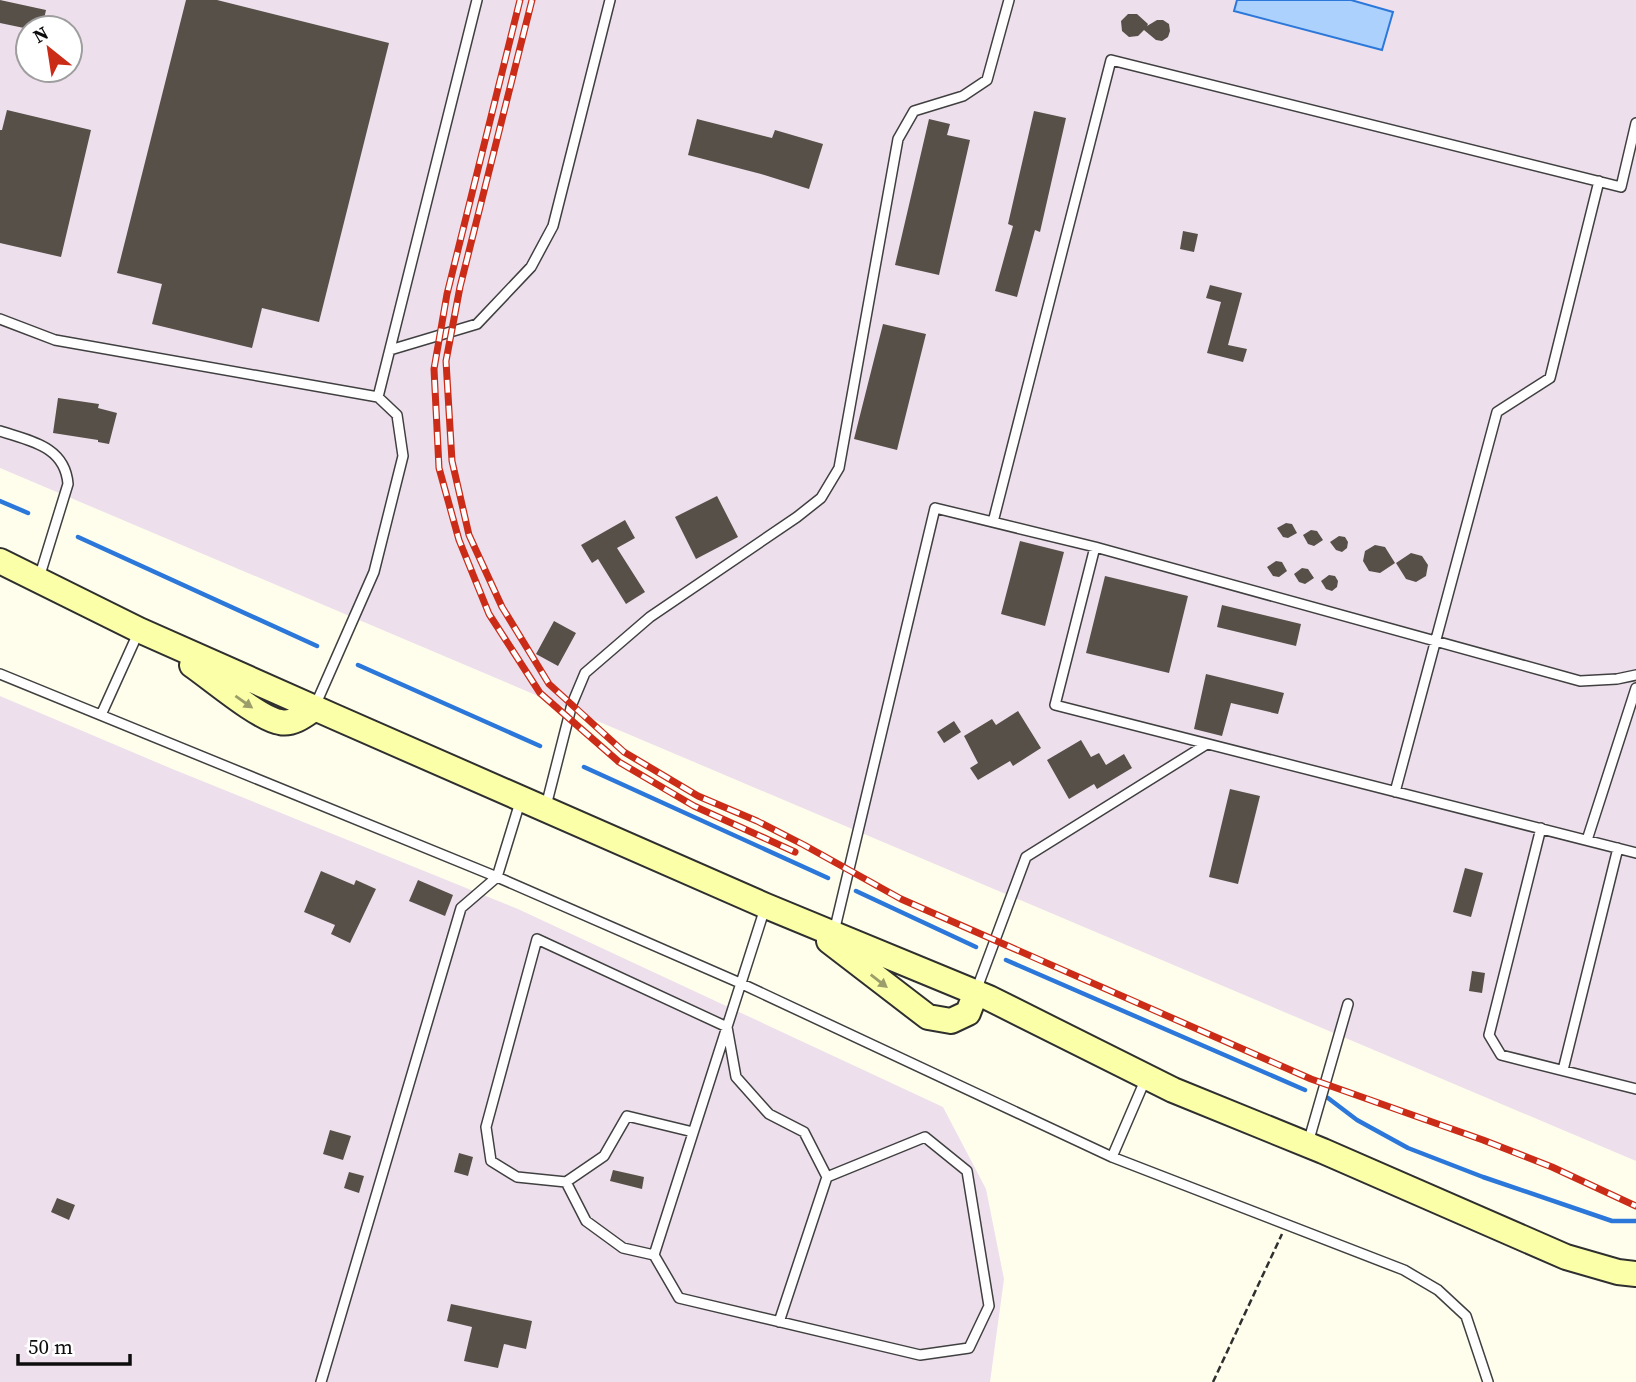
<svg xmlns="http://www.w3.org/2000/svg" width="1636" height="1382" viewBox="0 0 1636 1382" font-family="'Source Serif 4',serif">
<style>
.industrial{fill:#ede0ec;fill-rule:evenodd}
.water{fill:#acd1fc;stroke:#2c78da;stroke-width:2}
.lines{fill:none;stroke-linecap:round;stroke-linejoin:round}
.stream{stroke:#2c78da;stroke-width:4.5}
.building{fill:#575048}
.lane-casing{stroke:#404040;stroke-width:12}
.secondary-casing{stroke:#2f2f2f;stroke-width:28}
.path{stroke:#2f2f2f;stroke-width:2.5;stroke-dasharray:7 3.5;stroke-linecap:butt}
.lane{stroke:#fff;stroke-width:9}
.secondary{stroke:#faffa8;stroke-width:24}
.rail-casing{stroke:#ca2c18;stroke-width:7}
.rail{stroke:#fff;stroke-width:4.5;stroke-dasharray:13;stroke-linecap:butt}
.oneway{fill:#9b9e6a}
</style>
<rect width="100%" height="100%" fill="#fffeed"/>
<path class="industrial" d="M 0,0 L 1636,0 L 1636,1161 L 0,468 ZM 28,28 L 70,28 L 70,70 L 28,70 Z
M 0,696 L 170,768 L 518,909 L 943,1107 L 986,1189 L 1004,1279 L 990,1382 L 0,1382 Z"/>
<path class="water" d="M 1237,0 L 1351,0 L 1393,12 L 1382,50 L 1234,11 Z"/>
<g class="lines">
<path class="stream" d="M 0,501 L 28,513
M 78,537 L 317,646
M 358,665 L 540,746
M 584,767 L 828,878
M 856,891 L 976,947
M 1006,960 L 1305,1090
M 1328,1098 L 1357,1120 L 1408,1148 L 1483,1177 L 1612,1221 L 1636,1221"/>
</g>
<path class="building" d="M 0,0 L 46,10 L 42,28 L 24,28 L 0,23 Z
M 186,0 L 217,0 L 389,43 L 319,322 L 262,308 L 252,348 L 152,324 L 162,284 L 117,273 Z
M 1128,14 L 1137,14 L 1148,24 L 1147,26 L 1157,20 L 1163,20 L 1169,24 L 1170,31 L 1168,37 L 1162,41 L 1156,40 L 1144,30 L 1138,36 L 1129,37 L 1122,31 L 1121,21 Z
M 7,110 L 91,130 L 61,257 L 0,243 L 0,130 L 2,130 Z
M 1034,111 L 1066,118 L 1040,232 L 1035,230 L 1017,297 L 995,291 L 1013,226 L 1008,224 Z
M 697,119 L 772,138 L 775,130 L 823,144 L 809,189 L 761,174 L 688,155 Z
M 929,119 L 950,124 L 947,135 L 970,140 L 939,275 L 895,265 Z
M 1183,231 L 1198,234 L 1194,252 L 1180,249 Z
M 1210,285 L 1242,293 L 1228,345 L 1247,349 L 1243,362 L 1207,353 L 1221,302 L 1206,298 Z
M 883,324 L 926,334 L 897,450 L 854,439 Z
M 58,398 L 99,404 L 98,408 L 117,413 L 109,444 L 98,442 L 98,440 L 53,433 Z
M 717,496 L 738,537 L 696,559 L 675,517 Z
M 625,520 L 635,538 L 617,548 L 645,592 L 626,604 L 598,559 L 592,563 L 581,545 Z
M 1286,523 L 1292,524 L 1297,533 L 1288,538 L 1283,537 L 1277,528 Z
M 1311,530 L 1317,531 L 1323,540 L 1314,546 L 1308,544 L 1303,535 Z
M 1339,536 L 1345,537 L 1348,542 L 1347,548 L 1342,552 L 1336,550 L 1330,542 Z
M 1020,541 L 1064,552 L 1045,626 L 1001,614 Z
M 1375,545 L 1385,547 L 1395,563 L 1380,573 L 1369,571 L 1363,561 L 1365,551 Z
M 1411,553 L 1422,556 L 1428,565 L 1426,576 L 1416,582 L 1406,579 L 1396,563 Z
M 1276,561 L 1282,562 L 1287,571 L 1279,577 L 1273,576 L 1267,567 Z
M 1302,568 L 1308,569 L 1314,578 L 1305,584 L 1299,582 L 1294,574 Z
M 1329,575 L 1335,576 L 1338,581 L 1337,587 L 1332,591 L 1326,589 L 1321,581 Z
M 1105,576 L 1188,596 L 1169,673 L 1086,653 Z
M 1222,605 L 1301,624 L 1296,646 L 1217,627 Z
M 554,621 L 576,633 L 558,666 L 536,654 Z
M 1206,674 L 1284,693 L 1278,714 L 1231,703 L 1222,736 L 1194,729 Z
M 1018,711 L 1041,748 L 1013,766 L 1010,761 L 978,780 L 970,768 L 978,763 L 964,736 L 992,719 L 996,725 Z
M 954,721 L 961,732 L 944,743 L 937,732 Z
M 1081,740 L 1091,757 L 1099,753 L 1106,765 L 1124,754 L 1132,768 L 1097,789 L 1094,784 L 1069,799 L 1047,760 Z
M 1230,789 L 1260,796 L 1238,884 L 1209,877 Z
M 1465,868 L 1483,873 L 1471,917 L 1453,912 Z
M 321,871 L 354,885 L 356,880 L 376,889 L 350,943 L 331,934 L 335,925 L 304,912 Z
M 418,880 L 453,895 L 445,916 L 409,901 Z
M 1472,971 L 1485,973 L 1482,993 L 1469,991 Z
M 330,1130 L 351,1136 L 343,1160 L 323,1154 Z
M 459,1153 L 473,1157 L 468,1176 L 454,1172 Z
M 613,1170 L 644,1177 L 642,1189 L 610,1181 Z
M 349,1172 L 364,1176 L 359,1193 L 344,1188 Z
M 57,1198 L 75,1205 L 69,1220 L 51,1212 Z
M 451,1304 L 532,1321 L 526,1349 L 504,1344 L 498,1368 L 464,1361 L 472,1327 L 447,1321 Z"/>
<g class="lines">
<g class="lane-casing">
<path id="lane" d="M 0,319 L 55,340 L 378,397 L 397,415 L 403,456 L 374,572 L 315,706
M 390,350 L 477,324 L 531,267 L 553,226 L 610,0
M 378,397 L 477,0
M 0,431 C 30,441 65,446 68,484 L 39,578
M 993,522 L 1111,60 L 1621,187 L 1636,123
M 1095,547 L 1055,705 L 1636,853
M 0,674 L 497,877 L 740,983 L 1112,1157 L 1404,1270 L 1438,1290 L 1466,1316 L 1488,1382
M 101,715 L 139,631
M 1395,792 L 1497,412 L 1550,378 L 1599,181
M 546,806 L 572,704 L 585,673 L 650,617 L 797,517 L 821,498 L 839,468 L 898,139 L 914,111 L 963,96 L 987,80 L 1009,0
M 1541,828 L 1489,1035 L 1501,1055 L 1636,1089
M 1587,840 L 1636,688
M 765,908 L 654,1255 L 679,1298 L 920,1355 L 969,1348 L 989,1306 L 967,1171 L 925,1137 L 827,1177
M 834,932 L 935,508 L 1095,547 L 1580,681 L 1617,679 L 1636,675
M 976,991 L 1026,857 L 1207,744
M 1563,1070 L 1618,848
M 693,1132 L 627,1116 L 604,1156 L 566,1182 L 517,1177 L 491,1161 L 486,1127 L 537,939 L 727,1027 L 736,1077 L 769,1114 L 804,1132 L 827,1177 L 779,1322
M 1308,1143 L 1348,1004
M 1112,1157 L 1146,1078
M 566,1182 L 586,1221 L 623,1248 L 654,1255
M 321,1382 L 461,908 L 497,877 L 521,799"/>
</g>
<g class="secondary-casing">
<path id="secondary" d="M 0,561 L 139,630 L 335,717 L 766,906 L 989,998 L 1173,1090 L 1323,1151 L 1566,1257 L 1618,1272 L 1636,1274
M 192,665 C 211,678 259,719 280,722 C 293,725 305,715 315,708
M 829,941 L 928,1017 L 951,1021 L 968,1013 L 976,992"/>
</g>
<path class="path" d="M 1213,1382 L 1282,1234"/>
<use href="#lane" class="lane"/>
<use href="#secondary" class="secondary"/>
<g class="rail-casing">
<path id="rail" d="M 520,0 L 447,294 L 434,369 L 439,468 L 459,540 L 489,614 L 540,693 L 619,762 L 694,806 L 795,852
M 532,0 L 460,287 L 446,361 L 452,461 L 469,535 L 502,607 L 549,684 L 624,752 L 698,796 L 757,821 L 804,845 L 901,899 L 1311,1079 L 1483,1140 L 1552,1167 L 1636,1206"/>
</g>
<use href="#rail" class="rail"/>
</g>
<defs><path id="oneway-solid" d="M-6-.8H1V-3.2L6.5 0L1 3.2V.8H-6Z" transform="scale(1.75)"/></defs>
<g class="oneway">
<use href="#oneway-solid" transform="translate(244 702) rotate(35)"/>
<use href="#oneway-solid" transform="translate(879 981) rotate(38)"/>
</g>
<g transform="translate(49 49) rotate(330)"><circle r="33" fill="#ffffff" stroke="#9e9e9e" stroke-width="2"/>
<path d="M0-5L12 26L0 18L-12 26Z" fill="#ca2c18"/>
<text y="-10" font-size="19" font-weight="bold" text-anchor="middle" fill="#0d0d0d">N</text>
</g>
<path d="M18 1354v10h112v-10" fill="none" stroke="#0d0d0d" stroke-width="3.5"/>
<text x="28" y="1354" font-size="21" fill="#0d0d0d" stroke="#ffffff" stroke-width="5" paint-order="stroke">50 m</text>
</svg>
